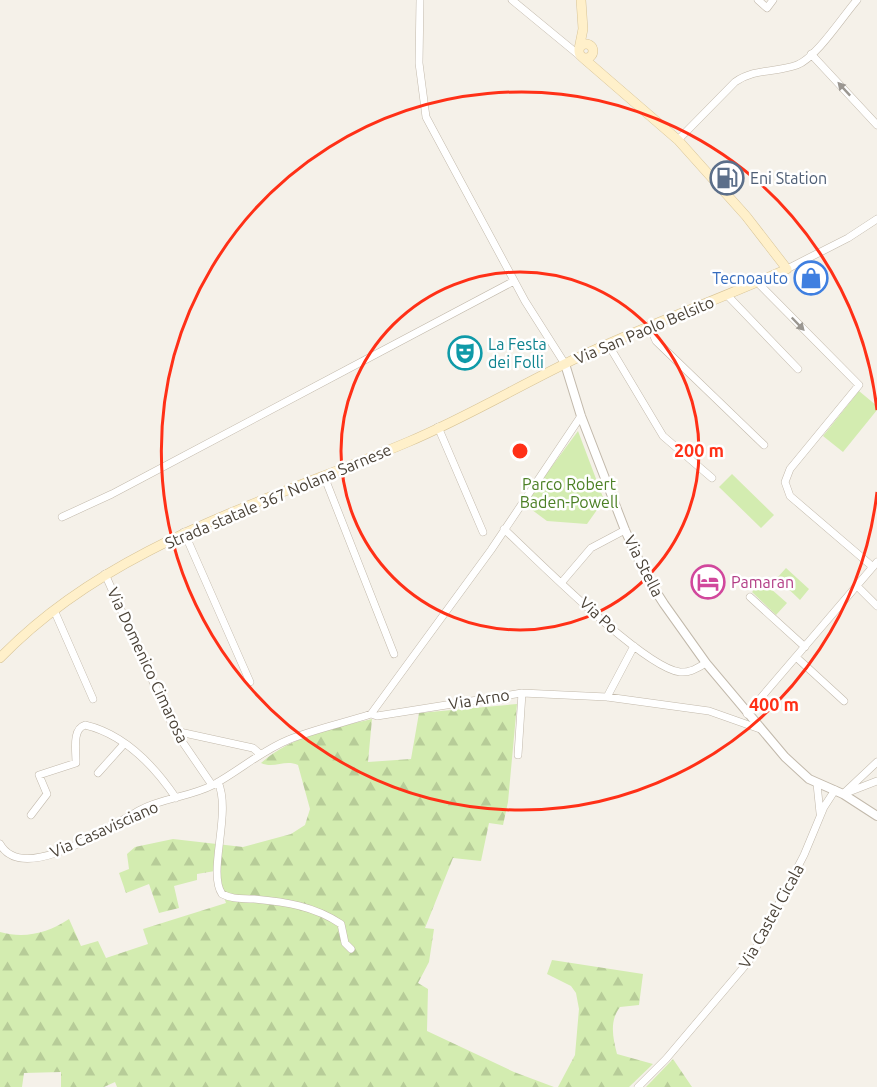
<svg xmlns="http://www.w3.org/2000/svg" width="877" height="1087" viewBox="0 0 877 1087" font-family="Ubuntu,sans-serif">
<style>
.forest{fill:url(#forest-firs)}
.park{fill:#d3ecb0}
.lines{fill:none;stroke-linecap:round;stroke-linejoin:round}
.minor-casing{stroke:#c2b9ab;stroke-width:8}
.tertiary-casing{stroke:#c2b9ab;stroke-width:10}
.secondary-casing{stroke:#d8c497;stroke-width:10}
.minor{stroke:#fff;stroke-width:7}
.tertiary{stroke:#fff;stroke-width:8}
.secondary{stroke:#fff0ca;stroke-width:9}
.oneway{fill:#9b9791}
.ring{fill:none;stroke:#ff3017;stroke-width:3}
.labels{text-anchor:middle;stroke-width:5;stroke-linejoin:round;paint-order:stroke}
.service-label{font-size:16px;fill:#4e5e75;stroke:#fff;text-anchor:start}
.shop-label{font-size:16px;fill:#366cbe;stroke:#fff;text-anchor:end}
.street-label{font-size:16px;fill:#4a4237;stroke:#fff}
.culture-label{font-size:16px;fill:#0d838f;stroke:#fff;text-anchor:start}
.park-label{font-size:16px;fill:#4c8025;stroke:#fff}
.hotel-label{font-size:16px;fill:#b23c85;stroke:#fff;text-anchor:start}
.centre{fill:#ff3017;stroke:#fff;stroke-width:3}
.ring-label{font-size:18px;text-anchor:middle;font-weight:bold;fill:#ff3017;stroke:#fff;stroke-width:5;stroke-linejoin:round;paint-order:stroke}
</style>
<defs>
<pattern id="forest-firs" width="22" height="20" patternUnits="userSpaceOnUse" patternTransform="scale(1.5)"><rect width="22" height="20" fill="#d3ecb0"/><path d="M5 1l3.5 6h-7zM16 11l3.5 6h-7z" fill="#b7cc98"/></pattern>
</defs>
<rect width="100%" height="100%" fill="#f5f1e9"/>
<path class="forest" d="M 517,704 L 508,802 L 503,825 L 489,823 L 481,861 L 453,858 L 425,928 L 434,929 L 429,962 L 418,983 L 428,989 L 427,1031 L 514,1072 L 554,1087 L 117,1087 L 115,1082 L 104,1087 L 61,1087 L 61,1072 L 24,1073 L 22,1087 L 0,1087 L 0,932 C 25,939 48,933 69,919 L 81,946 L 98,941 L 106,958 L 148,944 L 143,929 L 226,903 L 215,871 L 197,874 L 197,880 L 174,886 L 179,908 L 159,913 L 149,884 L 126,893 L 119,873 L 129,869 L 127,854 L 135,847 L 173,839 L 243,847 L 291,834 L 305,825 L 310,809 L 298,765 C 285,759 274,769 261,763 C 291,736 334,728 372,719 L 368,762 L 411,759 L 419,713 Z
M 552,960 L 643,974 L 639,1005 L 620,1007 C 609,1021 613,1038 617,1054 L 653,1064 L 629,1087 L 558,1087 L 575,1055 L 579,1009 L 576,993 L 571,986 L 547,974 Z
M 673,1059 L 692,1087 L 646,1087 Z"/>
<path class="park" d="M 859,391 L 877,406 L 877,410 L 843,452 L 823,436 Z
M 578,431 L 604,500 L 587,524 L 547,521 L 524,504 Z
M 732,474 L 774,515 L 761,528 L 719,487 Z
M 786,568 L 809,589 L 800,600 L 777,578 Z
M 762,581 L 787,603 L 776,615 L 752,592 Z"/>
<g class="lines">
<g class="minor-casing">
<path id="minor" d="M 420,0 L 419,63 L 426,117 L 525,301 L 565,364
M 512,0 L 580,56
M 758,0 L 767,8 L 773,0
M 811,54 L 877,125
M 678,140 L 735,82 C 755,68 775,73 797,65 C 816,58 843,16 857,0
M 787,269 L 848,238 L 877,219
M 757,282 L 859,385 L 790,469 L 785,482 L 790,496 L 873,567
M 727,295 L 798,369
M 650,327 L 656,341 L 764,445
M 608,344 L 663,436 L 712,478
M 438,427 L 483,532
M 324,476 L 394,654
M 62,517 L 112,494 L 514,281
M 504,529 C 535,558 644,668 680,672 C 690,673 697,668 706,663
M 184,532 L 250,682
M 105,574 L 175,731 L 212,785
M 562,582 L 591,548 L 625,530
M 857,586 L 877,606
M 750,597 L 805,647
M 54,610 L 93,699
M 796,657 L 844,701
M 607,697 L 634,646
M 371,714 L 491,550 L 581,416
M 747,714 L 877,562
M 175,731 L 253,748 L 260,754
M 518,755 L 522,693
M 98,773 L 124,744
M 218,782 C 232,813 207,872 222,894 C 234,900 242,898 254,899 C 286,902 314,906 341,924 L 345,943 L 351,949
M 817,784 L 820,813
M 846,793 L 877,781
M 843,794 L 877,762
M 31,815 L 47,794 L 39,775 L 76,763 C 76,750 72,729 85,725 C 124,734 155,767 176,798
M 0,844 C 23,886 112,825 140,810 C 162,798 190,797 213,785 C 239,771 261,751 288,740 C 314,729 344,723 371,714 L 377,716 L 522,693 L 607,697 L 709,711 L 760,729
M 638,1087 L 666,1059 L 749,961 L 804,855 L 824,807 L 835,790"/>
</g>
<g class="tertiary-casing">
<path id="tertiary" d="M 565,364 L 581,416 L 625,530 L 646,576 L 664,604 L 706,663 L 785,757 L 809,779 L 843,794 L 877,816"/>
</g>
<g class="secondary-casing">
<path id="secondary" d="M579 51a7 7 0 1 1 14 0a7 7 0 1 1-14 0Z
M 579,49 L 583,29 L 581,0
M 0,658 C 110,544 267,502 408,442 C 467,417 522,384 579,357 C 647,325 718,300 787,269 L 746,216 L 678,140 L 582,57"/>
</g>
<use href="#minor" class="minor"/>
<use href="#tertiary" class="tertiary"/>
<use href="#secondary" class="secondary"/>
</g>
<defs><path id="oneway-solid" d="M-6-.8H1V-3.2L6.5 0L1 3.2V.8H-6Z" transform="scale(1.5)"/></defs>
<g class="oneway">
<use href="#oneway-solid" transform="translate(844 89) rotate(-133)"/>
<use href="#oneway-solid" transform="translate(798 324) rotate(46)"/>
</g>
<g class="ring">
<circle cx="520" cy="451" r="179"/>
<path d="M877 492A359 359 0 1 1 877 410"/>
</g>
<defs>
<g id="fuel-ring" transform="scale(1.725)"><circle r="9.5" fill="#fff" stroke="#5c6f8a" stroke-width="1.5"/><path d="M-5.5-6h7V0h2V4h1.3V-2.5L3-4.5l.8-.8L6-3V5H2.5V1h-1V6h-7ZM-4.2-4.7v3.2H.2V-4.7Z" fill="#5c6f8a"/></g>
<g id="shop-ring" transform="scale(1.725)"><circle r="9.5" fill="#fff" stroke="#3f7fe0" stroke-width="1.5"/><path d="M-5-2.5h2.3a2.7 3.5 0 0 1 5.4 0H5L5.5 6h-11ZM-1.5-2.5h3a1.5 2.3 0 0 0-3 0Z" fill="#3f7fe0"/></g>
<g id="theatre-ring" transform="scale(1.725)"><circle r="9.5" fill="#fff" stroke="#0f9aa8" stroke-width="1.5"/><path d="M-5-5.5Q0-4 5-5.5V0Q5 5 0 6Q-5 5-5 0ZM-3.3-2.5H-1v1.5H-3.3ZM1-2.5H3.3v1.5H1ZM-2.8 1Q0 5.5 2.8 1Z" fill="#0f9aa8"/></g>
<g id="hotel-ring" transform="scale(1.725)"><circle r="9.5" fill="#fff" stroke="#d1479c" stroke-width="1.5"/><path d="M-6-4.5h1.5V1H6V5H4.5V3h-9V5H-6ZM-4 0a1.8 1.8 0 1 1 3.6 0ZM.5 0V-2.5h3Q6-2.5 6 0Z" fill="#d1479c"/></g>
</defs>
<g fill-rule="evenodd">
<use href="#fuel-ring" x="727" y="178"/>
<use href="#shop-ring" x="811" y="278"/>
<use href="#theatre-ring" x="465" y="353"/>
<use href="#hotel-ring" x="708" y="582"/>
</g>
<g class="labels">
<g class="service-label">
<text x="750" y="184">Eni Station</text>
</g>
<g class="shop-label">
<text x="788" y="284">Tecnoauto</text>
</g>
<g class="street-label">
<text transform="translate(644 330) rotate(-23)" y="6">Via San Paolo Belsito</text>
<text transform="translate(278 496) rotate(-23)" y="6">Strada statale 367 Nolana Sarnese</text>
<text transform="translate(644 566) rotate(63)" y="6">Via Stella</text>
<text transform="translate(599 615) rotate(42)" y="6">Via Po</text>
<text transform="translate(148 665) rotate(65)" y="6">Via Domenico Cimarosa</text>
<text transform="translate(479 699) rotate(-9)" y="6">Via Arno</text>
<text transform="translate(104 829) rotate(-24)" y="6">Via Casavisciano</text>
<text transform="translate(771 916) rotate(-61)" y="6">Via Castel Cicala</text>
</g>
<g class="culture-label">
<text x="488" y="350">La Festa<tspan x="488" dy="18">dei Folli</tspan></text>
</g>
<g class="park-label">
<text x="569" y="490">Parco Robert<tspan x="569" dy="18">Baden-Powell</tspan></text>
</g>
<g class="hotel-label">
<text x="731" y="588">Pamaran</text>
</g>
</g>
<circle cx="520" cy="451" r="9" class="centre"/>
<g class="ring-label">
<text x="699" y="457">200 m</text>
<text x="774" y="711">400 m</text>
</g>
</svg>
